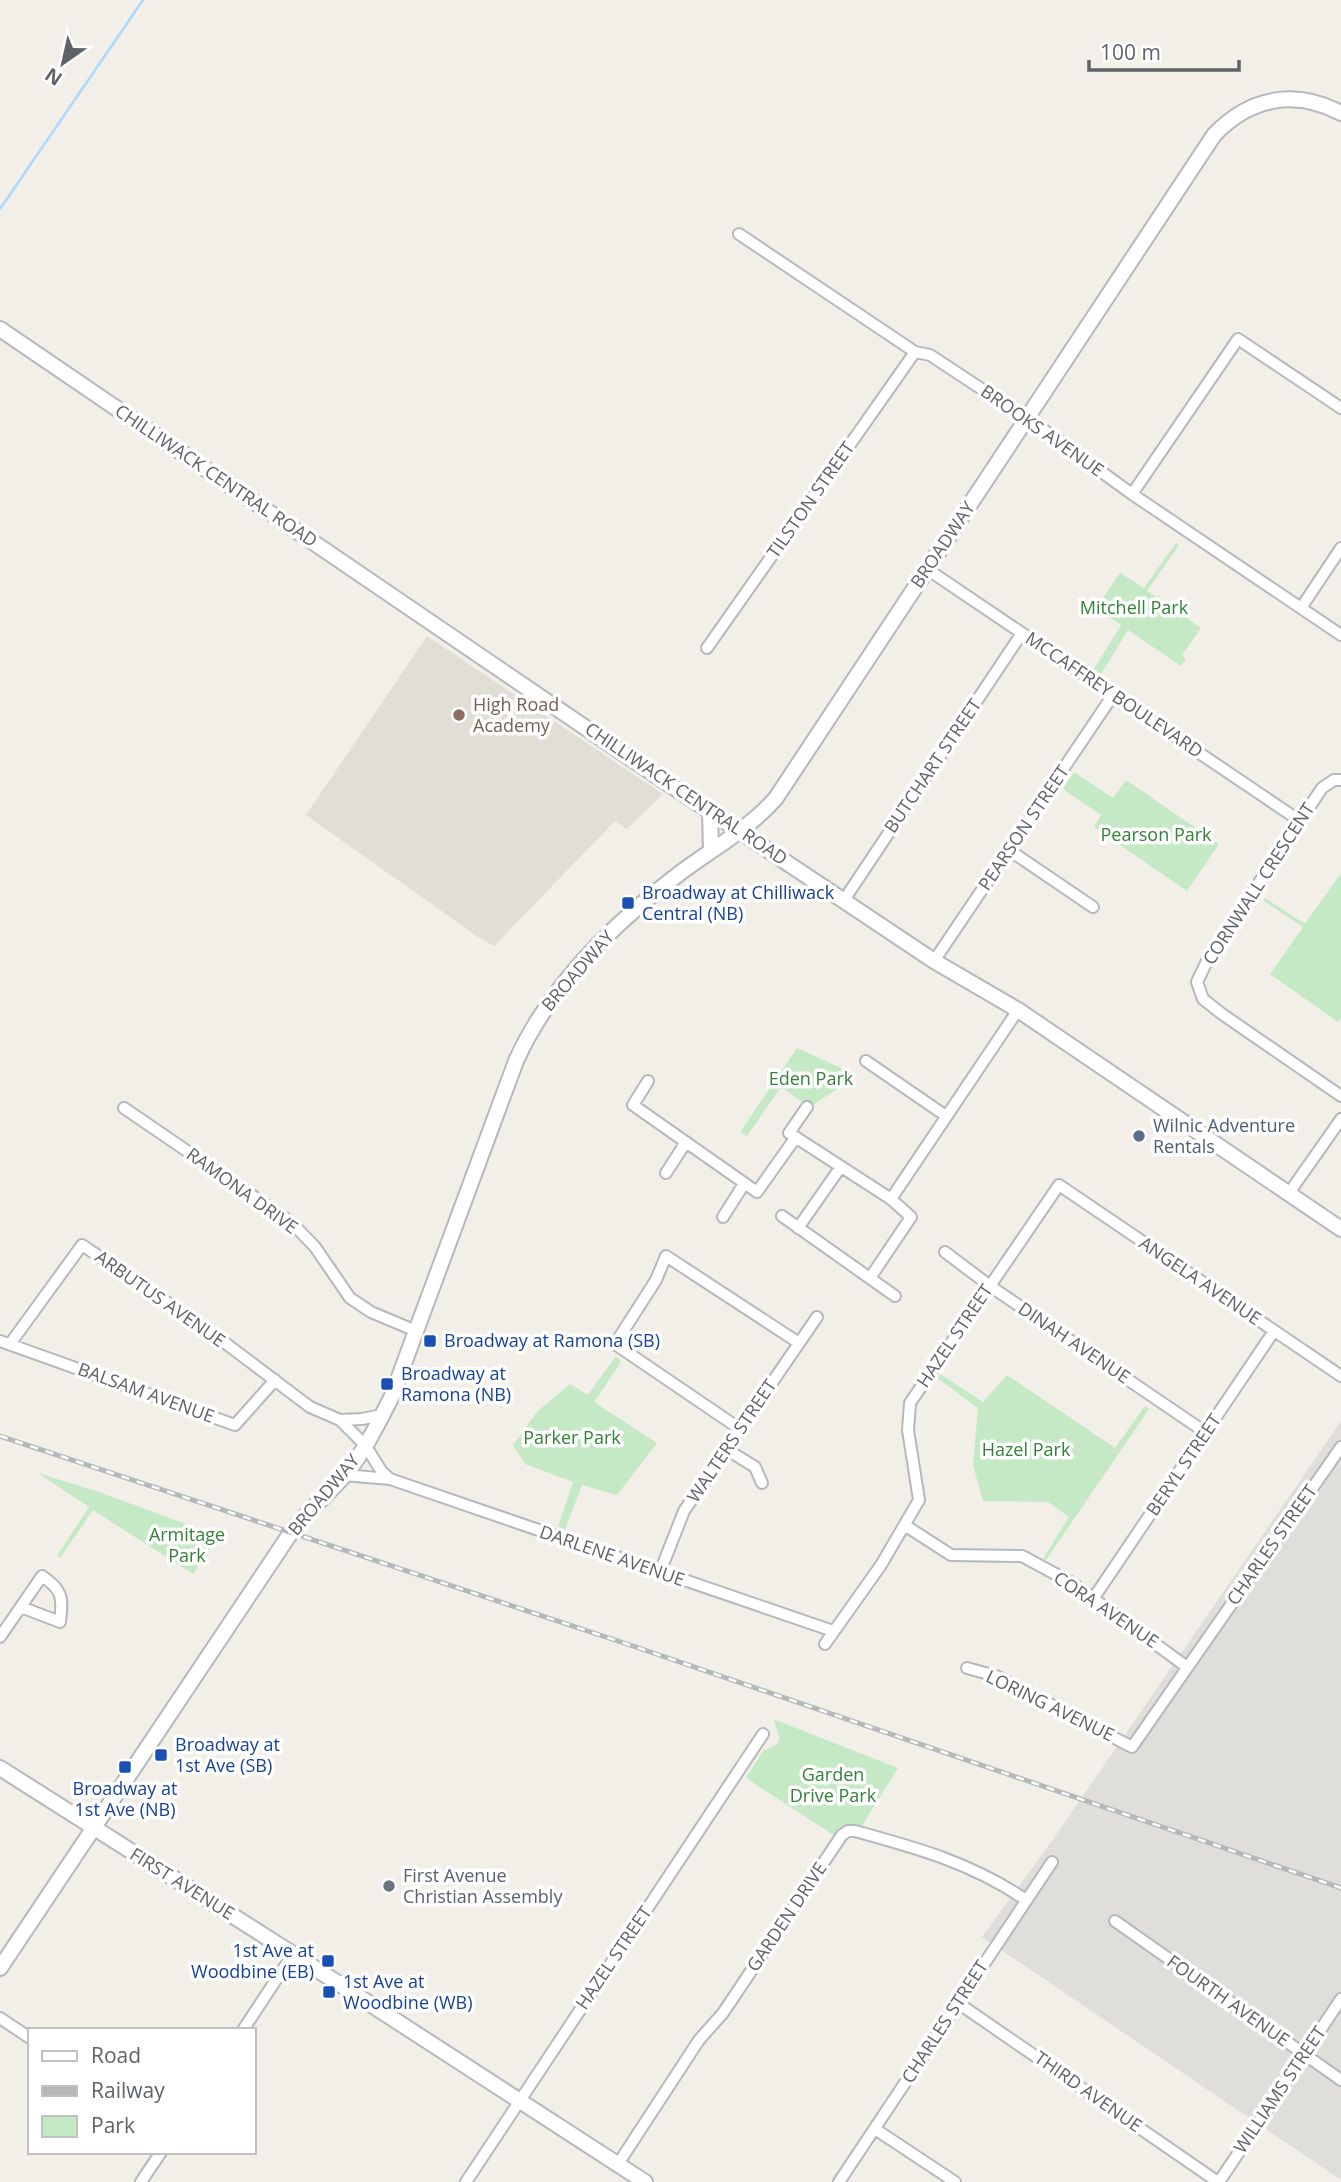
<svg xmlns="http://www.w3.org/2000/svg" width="1341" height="2182" viewBox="0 0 1341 2182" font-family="'Open Sans',sans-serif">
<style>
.industrial{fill:#e0deda}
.education{fill:#e1ded6}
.green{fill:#c5e8c5}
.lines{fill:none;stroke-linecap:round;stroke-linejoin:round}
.stream{stroke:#aadaff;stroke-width:2.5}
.minor-casing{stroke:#b5b8bc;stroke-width:14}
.tertiary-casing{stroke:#b5b8bc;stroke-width:18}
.minor{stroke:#fff;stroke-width:10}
.tertiary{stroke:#fff;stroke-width:14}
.rail-casing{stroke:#b6b7b8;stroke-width:5}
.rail{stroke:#fff;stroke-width:2.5;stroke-dasharray:8;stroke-linecap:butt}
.education-dot{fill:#8d6e63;stroke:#fff;stroke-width:2.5}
.transit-dot{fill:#1a4fb4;stroke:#fff;stroke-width:2.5}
.service-dot{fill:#5c6f8a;stroke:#fff;stroke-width:2.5}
.worship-dot{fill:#6b7280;stroke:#fff;stroke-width:2.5}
.labels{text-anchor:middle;stroke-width:7;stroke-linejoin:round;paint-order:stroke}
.street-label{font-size:18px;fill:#5f6368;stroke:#fff}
.park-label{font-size:18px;fill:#348238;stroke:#fff}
.education-label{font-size:18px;fill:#785e54;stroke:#fff;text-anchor:start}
.transit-label{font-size:18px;fill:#164399;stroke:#fff;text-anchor:start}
.service-label{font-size:18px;fill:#4e5e75;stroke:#fff;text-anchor:start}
.worship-label{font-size:18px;fill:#5b616d;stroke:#fff;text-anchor:start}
</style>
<rect width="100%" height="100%" fill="#f1efe8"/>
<path class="industrial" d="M 1341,1421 L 1341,2180 L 982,1937 L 1056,1835 Z"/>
<path class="education" d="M 427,636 L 663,794 L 627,829 L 615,821 L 494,946 L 478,937 L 306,815 Z"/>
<path class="green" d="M 1176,543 L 1179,545 L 1147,591 L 1201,628 L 1182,655 L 1186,659 L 1181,666 L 1128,630 L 1101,674 L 1094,669 L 1121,625 L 1096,608 L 1120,573 L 1144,588 Z
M 1074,772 L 1113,798 L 1126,780 L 1219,844 L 1187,891 L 1094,827 L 1101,815 L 1063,789 Z
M 1341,873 L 1341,1018 L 1338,1022 L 1270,974 L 1303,927 L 1264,901 L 1265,898 L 1305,924 Z
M 797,1048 L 843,1069 L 849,1081 L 810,1107 L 781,1087 L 747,1136 L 740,1132 Z
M 616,1356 L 621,1362 L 594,1402 L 657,1443 L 617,1495 L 582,1485 L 564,1532 L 557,1530 L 573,1482 L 525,1464 L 513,1445 L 537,1412 L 570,1384 L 588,1395 Z
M 940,1374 L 983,1402 L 1007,1375 L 1115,1448 L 1145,1406 L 1149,1409 L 1046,1560 L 1043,1559 L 1069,1517 L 1048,1502 L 983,1501 L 973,1465 L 978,1408 L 937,1378 Z
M 38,1473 L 99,1492 L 219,1536 L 193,1574 L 93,1510 L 60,1558 L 57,1556 L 89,1507 Z
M 773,1719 L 898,1768 L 861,1827 C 848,1823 843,1826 835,1836 L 746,1778 L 763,1751 L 776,1745 L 780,1738 Z"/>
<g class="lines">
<path class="stream" d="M 0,209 L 143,0"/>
<g class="minor-casing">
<path id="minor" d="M 739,234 L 915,352 L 930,355 L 1044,430 L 1132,494 L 1341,635
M 1132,494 L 1238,339 L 1341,408
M 927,569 L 1300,821
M 1301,608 L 1341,548
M 707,648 L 915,352
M 1341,780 L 1334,780 L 1322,788 L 1207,961 L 1197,982 L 1203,999 L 1222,1014 L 1341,1096
M 1009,850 L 1093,907
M 844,900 L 1022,633
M 934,961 L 1113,695
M 866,1061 L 946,1116
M 648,1081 L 633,1105 L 757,1192 L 796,1137
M 807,1107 L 789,1133 L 891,1199 L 911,1217 L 870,1278
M 124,1108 L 291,1222 L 315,1247 L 350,1298 L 371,1312 L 416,1331
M 666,1173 L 686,1142
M 1289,1193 L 1341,1119
M 891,1199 L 1018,1010
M 782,1216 L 895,1296
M 723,1217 L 744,1184
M 798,1228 L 840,1168
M 945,1252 L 990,1286 L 1205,1432
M 0,1341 L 235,1425 L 275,1380
M 10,1344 L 82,1245 L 208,1330 L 310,1407 L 340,1420 L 365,1445 L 382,1472 L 390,1479
M 340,1420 L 362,1419 L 382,1415
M 740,1429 L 615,1344 L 656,1280 L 666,1256 L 799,1343
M 726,1449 L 755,1467 L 762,1483
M 344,1475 L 390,1479 L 833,1631
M 906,1526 L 951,1555 L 1022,1556 L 1072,1583 L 1187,1667
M 660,1572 L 684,1511 L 817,1317
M 1093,1599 L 1274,1331
M 0,1637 L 42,1576 C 63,1590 63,1598 60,1622 L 21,1607
M 825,1644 L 881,1565 L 919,1500 L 908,1430 L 910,1403 L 1059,1185 L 1341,1376
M 967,1668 L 996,1676 L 1132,1747 L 1341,1447
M 1115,1921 L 1341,2080
M 958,2003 L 1218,2182
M 0,2018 L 30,2038
M 243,2030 L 293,1954
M 875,2129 L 955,2182
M 618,2164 L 699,2040 L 723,2013 L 842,1835 L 848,1831 L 855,1831 C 917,1848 972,1863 1026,1900
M 141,2182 L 161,2152
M 466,2182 L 763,1734
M 839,2182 L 1052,1862
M 1219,2182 L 1341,1999"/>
</g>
<g class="tertiary-casing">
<path id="tertiary" d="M 0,329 L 627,756 L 934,961 L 1018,1010 L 1341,1229
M 710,810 L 711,851
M 0,1768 L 293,1954 L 645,2182
M 0,1968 L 290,1534 C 306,1512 326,1496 343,1477 C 364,1453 378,1423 392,1396 L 516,1061 C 550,985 614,923 680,873 C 712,849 749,829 776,798 L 1214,135 C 1250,97 1295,89 1341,113"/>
</g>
<use href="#minor" class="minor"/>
<use href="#tertiary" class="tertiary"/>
<g class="rail-casing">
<path id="rail" d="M 0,1436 L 627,1644 L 1341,1888"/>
</g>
<use href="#rail" class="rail"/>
</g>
<circle class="education-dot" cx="459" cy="715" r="7"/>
<g class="transit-dot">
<rect x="621" y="896" width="14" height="14" rx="3.5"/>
<rect x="423" y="1334" width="14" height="14" rx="3.5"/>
<rect x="380" y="1377" width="14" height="14" rx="3.5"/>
<rect x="154" y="1748" width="14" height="14" rx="3.5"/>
<rect x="118" y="1760" width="14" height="14" rx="3.5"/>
<rect x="321" y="1954" width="14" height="14" rx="3.5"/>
<rect x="322" y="1985" width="14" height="14" rx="3.5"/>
</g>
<circle class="service-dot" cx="1139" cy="1136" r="7"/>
<circle class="worship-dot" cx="389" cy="1886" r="7"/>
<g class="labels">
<g class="street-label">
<text transform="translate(1042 431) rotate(35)" y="6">BROOKS AVENUE</text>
<text transform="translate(216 476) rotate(34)" y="6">CHILLIWACK CENTRAL ROAD</text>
<text transform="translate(811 500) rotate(-55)" y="6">TILSTON STREET</text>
<text transform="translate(943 545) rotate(-56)" y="6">BROADWAY</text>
<text transform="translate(1114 695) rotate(34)" y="6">MCCAFFREY BOULEVARD</text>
<text transform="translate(933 766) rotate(-56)" y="6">BUTCHART STREET</text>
<text transform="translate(686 794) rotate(34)" y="6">CHILLIWACK CENTRAL ROAD</text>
<text transform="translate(1024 828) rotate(-56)" y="6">PEARSON STREET</text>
<text transform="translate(1259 884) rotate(-57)" y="6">CORNWALL CRESCENT</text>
<text transform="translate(578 971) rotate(-49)" y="6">BROADWAY</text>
<text transform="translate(242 1191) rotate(36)" y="6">RAMONA DRIVE</text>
<text transform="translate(1200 1281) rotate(34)" y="6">ANGELA AVENUE</text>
<text transform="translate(160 1299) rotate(35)" y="6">ARBUTUS AVENUE</text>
<text transform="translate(955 1336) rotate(-56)" y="6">HAZEL STREET</text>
<text transform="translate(1074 1343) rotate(34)" y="6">DINAH AVENUE</text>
<text transform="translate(146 1393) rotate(20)" y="6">BALSAM AVENUE</text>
<text transform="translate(732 1441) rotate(-56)" y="6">WALTERS STREET</text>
<text transform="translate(1184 1465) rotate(-56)" y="6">BERYL STREET</text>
<text transform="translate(324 1495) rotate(-50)" y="6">BROADWAY</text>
<text transform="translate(1272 1545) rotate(-55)" y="6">CHARLES STREET</text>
<text transform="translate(612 1556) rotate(19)" y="6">DARLENE AVENUE</text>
<text transform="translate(1106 1610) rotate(34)" y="6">CORA AVENUE</text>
<text transform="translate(1050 1706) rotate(26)" y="6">LORING AVENUE</text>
<text transform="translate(182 1884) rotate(32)" y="6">FIRST AVENUE</text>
<text transform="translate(787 1917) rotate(-56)" y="6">GARDEN DRIVE</text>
<text transform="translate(614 1958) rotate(-56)" y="6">HAZEL STREET</text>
<text transform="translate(1228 2001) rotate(35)" y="6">FOURTH AVENUE</text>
<text transform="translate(945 2022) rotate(-57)" y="6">CHARLES STREET</text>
<text transform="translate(1280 2090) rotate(-56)" y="6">WILLIAMS STREET</text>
<text transform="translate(1088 2092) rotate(35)" y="6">THIRD AVENUE</text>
</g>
<g class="park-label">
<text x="1134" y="614">Mitchell Park</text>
<text x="1156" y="841">Pearson Park</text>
<text x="811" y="1085">Eden Park</text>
<text x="572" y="1444">Parker Park</text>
<text x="1026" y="1456">Hazel Park</text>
<text x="187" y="1541">Armitage<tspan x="187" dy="21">Park</tspan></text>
<text x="833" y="1781">Garden<tspan x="833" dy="21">Drive Park</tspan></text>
</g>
<g class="education-label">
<text x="473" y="711">High Road<tspan x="473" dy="21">Academy</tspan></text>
</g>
<g class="transit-label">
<text x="642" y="899">Broadway at Chilliwack<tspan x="642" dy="21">Central (NB)</tspan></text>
<text x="444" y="1347">Broadway at Ramona (SB)</text>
<text x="401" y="1380">Broadway at<tspan x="401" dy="21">Ramona (NB)</tspan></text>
<text x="175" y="1751">Broadway at<tspan x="175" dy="21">1st Ave (SB)</tspan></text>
<text x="125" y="1795" text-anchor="middle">Broadway at<tspan x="125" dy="21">1st Ave (NB)</tspan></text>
<text x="314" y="1957" text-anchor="end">1st Ave at<tspan x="314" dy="21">Woodbine (EB)</tspan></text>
<text x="343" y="1988">1st Ave at<tspan x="343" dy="21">Woodbine (WB)</tspan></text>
</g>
<g class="service-label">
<text x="1153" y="1132">Wilnic Adventure<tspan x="1153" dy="21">Rentals</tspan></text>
</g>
<g class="worship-label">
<text x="403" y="1882">First Avenue<tspan x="403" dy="21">Christian Assembly</tspan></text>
</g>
</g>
<rect x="28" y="2028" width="228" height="126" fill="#ffffff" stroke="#bfc1c3" stroke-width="2"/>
<rect x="42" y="2051" width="35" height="10" fill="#ffffff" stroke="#bfc1c3" stroke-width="2"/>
<text x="91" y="2063" font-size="21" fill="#5f6368">Road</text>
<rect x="42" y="2086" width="35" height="10" fill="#b6b7b8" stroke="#bfc1c3" stroke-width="2"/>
<text x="91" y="2098" font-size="21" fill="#5f6368">Railway</text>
<rect x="42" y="2116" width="35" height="21" fill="#c5e8c5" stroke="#bfc1c3" stroke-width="2"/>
<text x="91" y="2133" font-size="21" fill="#5f6368">Park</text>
<g transform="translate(63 63) rotate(214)" stroke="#ffffff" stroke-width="5" paint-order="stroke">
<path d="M0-5L12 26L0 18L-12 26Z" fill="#5f6368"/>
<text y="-10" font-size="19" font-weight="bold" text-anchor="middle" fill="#5f6368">N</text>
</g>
<path d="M1089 60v10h150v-10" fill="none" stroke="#5f6368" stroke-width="3.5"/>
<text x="1100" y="60" font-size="21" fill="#5f6368" stroke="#ffffff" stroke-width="5" paint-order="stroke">100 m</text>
</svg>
